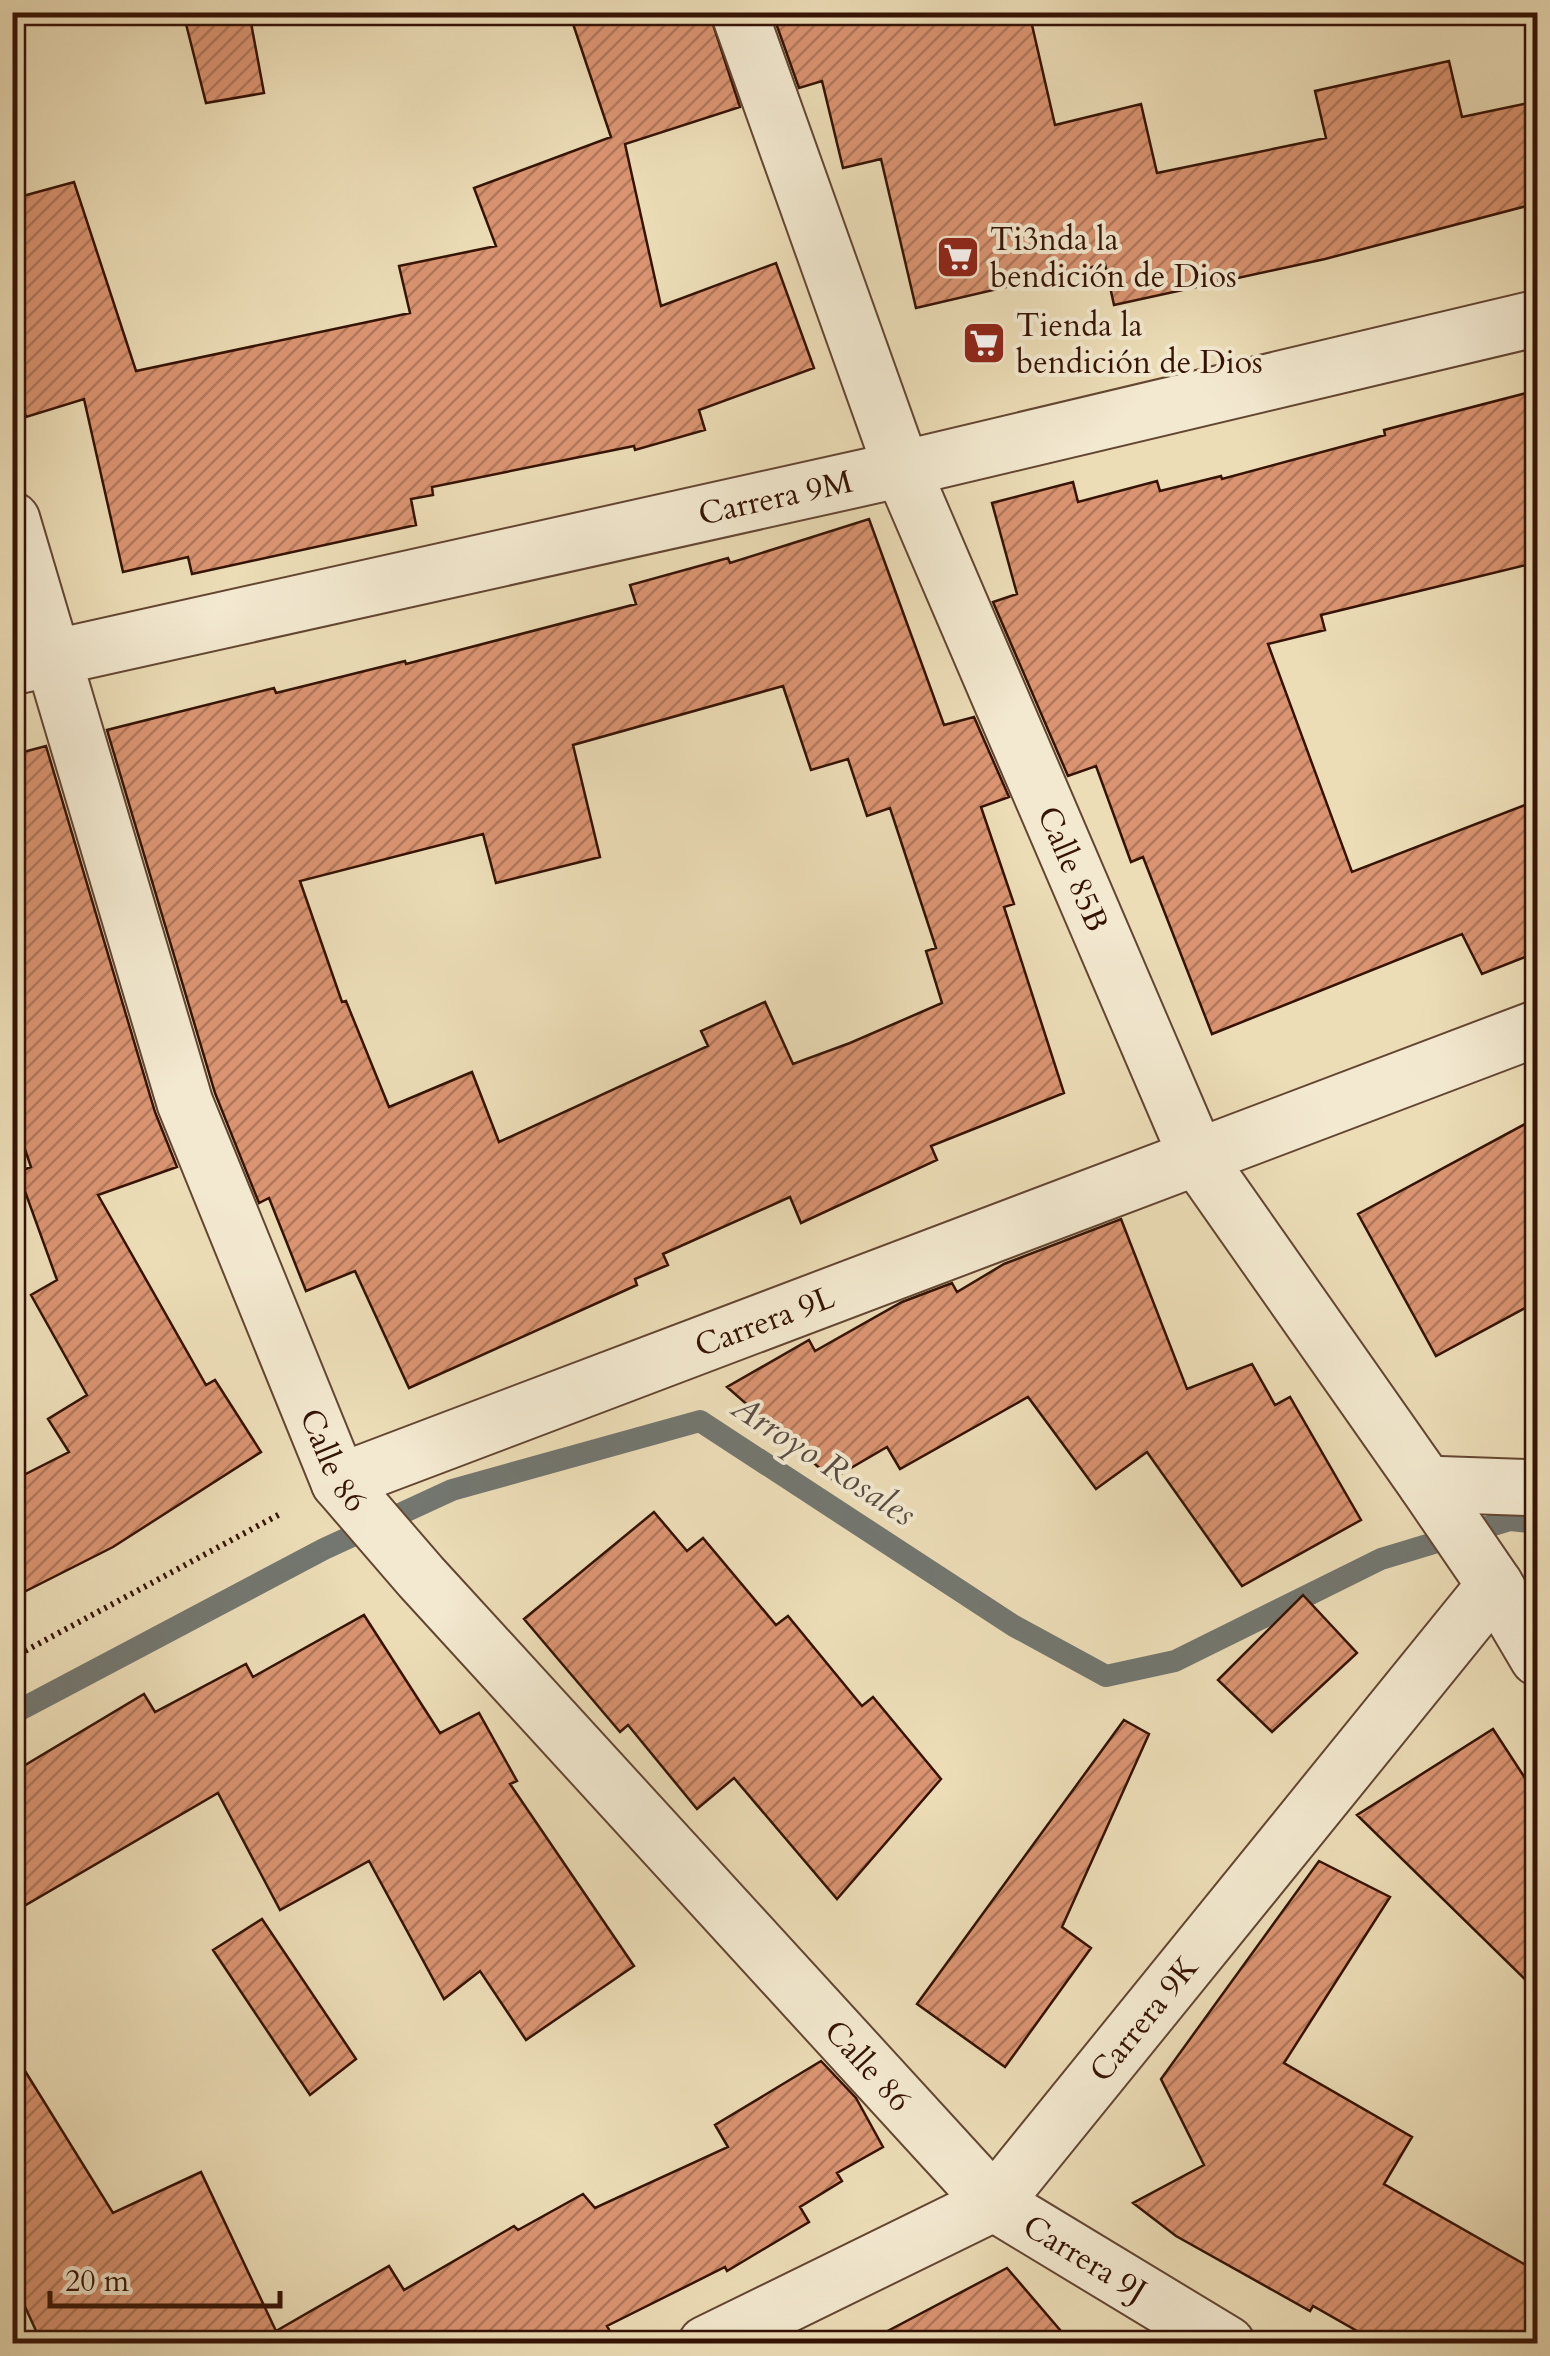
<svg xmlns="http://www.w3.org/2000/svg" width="1550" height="2356" viewBox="0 0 1550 2356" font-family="Cardo,serif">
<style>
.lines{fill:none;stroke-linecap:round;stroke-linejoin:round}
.stream{stroke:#737770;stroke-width:22}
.building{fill:url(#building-hatch);stroke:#351305;stroke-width:2.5;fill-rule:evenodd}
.street-casing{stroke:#634632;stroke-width:59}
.path{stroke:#351305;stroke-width:6;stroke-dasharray:2.5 5;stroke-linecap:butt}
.street{stroke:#f3e9d0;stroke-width:55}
.labels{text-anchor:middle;stroke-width:8;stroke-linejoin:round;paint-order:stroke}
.poi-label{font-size:32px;fill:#351305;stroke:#f3e9d0;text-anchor:start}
.street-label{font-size:32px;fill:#351305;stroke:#f3e9d0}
.water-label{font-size:35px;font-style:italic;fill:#594d44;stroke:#f3e9d0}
</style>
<defs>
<pattern id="building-hatch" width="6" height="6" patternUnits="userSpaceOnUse" patternTransform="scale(2.5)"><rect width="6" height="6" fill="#da9471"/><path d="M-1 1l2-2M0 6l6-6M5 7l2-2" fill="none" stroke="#b2785b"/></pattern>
</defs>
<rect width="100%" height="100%" fill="#ecddb7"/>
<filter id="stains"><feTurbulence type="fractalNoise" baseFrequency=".002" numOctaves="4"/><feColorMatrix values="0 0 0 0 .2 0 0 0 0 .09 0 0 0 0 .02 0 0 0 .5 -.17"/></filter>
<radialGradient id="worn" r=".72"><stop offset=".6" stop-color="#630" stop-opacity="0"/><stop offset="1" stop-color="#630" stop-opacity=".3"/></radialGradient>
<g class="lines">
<path class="stream" d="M 12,1714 L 324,1549 L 452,1490 L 700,1421 L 1014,1626 L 1106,1676 L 1175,1661 L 1381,1559 L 1510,1520 L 1538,1523"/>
</g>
<path class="building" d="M 183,12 L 249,12 L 264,93 L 206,103 Z
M 569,12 L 709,12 L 740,107 L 625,144 L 661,306 L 776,263 L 814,368 L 699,410 L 705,430 L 635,450 L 634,446 L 432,487 L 433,495 L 411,499 L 416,525 L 192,574 L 188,557 L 123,572 L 84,399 L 26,417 L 12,373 L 12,199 L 74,182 L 136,371 L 410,313 L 399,266 L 496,246 L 474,188 L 611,137 Z
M 772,12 L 1029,12 L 1055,125 L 1141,104 L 1157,173 L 1326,138 L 1315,91 L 1449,61 L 1462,117 L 1538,101 L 1538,203 L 1325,259 L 1114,305 L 1105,264 L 916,308 L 881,159 L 843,168 L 822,81 L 799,88 Z
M 1538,390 L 1538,562 L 1321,615 L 1325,630 L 1268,644 L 1352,872 L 1538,800 L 1538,952 L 1482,974 L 1462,934 L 1212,1034 L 1143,857 L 1131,862 L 1096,766 L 1068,776 L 993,602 L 1017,594 L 992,503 L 1073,482 L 1078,502 L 1157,481 L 1160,491 L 1221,476 L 1222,479 L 1385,435 L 1384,430 Z
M 869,519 L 944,725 L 974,717 L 1009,797 L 981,807 L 1014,904 L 1004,907 L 1064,1093 L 931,1146 L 937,1160 L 801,1223 L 790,1197 L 663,1254 L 668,1265 L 635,1279 L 637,1285 L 409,1388 L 355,1271 L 306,1291 L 269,1198 L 259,1203 L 215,1093 L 107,730 L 274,688 L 276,693 L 405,661 L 406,664 L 636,604 L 630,585 L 728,558 L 730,563 ZM 783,686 L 811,770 L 848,759 L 867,816 L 890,808 L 936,948 L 926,951 L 942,1003 L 850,1043 L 793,1064 L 765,1002 L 701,1031 L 708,1046 L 499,1142 L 472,1072 L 389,1107 L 346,1001 L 342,1002 L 300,881 L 483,834 L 496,883 L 600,857 L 573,745 Z
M 46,746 L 155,1112 L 177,1167 L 98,1195 L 206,1385 L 215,1380 L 261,1452 L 113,1547 L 12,1598 L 12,1481 L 69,1452 L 48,1419 L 87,1395 L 31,1295 L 57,1280 L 18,1172 L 31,1167 L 12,1111 L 12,755 Z
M 1538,1117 L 1538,1301 L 1436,1356 L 1358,1214 Z
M 1121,1219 L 1187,1389 L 1252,1364 L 1275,1405 L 1290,1397 L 1361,1520 L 1242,1586 L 1147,1452 L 1096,1489 L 1028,1397 L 900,1469 L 887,1447 L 832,1479 L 727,1387 L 809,1340 L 815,1351 L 902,1302 L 952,1283 L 957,1292 L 1004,1264 Z
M 654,1512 L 687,1551 L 703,1538 L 776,1625 L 788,1616 L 862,1706 L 873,1697 L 941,1779 L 837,1899 L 734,1778 L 697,1809 L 628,1725 L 620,1732 L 524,1619 Z
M 1303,1595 L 1357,1653 L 1272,1732 L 1218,1680 Z
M 364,1615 L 440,1733 L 479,1713 L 517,1781 L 510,1784 L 634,1966 L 526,2040 L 480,1971 L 444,1999 L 369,1861 L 280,1910 L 218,1793 L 12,1913 L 12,1773 L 144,1694 L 155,1712 L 246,1664 L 253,1677 Z
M 1124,1720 L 1149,1734 L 1062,1927 L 1091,1948 L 1005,2067 L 917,2004 Z
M 1493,1729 L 1538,1798 L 1538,1992 L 1357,1815 Z
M 1319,1861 L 1390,1897 L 1284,2063 L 1412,2137 L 1384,2184 L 1538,2272 L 1538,2344 L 1380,2344 L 1313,2306 L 1310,2311 L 1176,2236 L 1133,2203 L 1204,2165 L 1161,2079 Z
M 262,1919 L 356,2059 L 310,2095 L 213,1950 Z
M 12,2050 L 113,2213 L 201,2172 L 276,2331 L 389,2266 L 404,2290 L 514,2226 L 518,2230 L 583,2194 L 595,2208 L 728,2147 L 715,2125 L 821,2061 L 856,2098 L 883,2147 L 837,2173 L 842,2181 L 800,2207 L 809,2222 L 727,2271 L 725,2267 L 607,2326 L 617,2344 L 42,2344 L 12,2278 Z
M 1007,2268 L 1072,2344 L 863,2344 Z"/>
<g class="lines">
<g class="street-casing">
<g id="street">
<path id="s1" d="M 739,12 L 902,469 L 1198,1159 L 1426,1484 L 1495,1585 L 1538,1658"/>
<path id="s2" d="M 12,520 L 185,1103 L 339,1482 L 421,1577 L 994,2203 L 1227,2344"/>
<path id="s3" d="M 12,667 L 902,469 L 1538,318"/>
<path id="s4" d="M 339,1482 L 1538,1028"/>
<path d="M 1426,1484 L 1538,1488"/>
<path id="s5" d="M 706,2344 L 994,2203 L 1495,1585"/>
</g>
</g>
<path class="path" d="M 12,1658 L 280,1514"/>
<use href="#street" class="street"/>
</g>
<defs>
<g id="supermarket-square" transform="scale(2.25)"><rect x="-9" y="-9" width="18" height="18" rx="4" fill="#8f2418" stroke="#f3e9d0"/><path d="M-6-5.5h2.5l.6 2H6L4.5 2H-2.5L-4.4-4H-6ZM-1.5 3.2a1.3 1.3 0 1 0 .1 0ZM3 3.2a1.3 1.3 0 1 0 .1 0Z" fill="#fff"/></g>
</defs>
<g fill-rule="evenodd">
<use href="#supermarket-square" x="958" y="257"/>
<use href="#supermarket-square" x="984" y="343"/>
</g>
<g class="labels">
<g class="poi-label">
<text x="990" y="250">Ti3nda la<tspan x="990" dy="37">bendición de Dios</tspan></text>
<text x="1016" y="336">Tienda la<tspan x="1016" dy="37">bendición de Dios</tspan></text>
</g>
<g class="street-label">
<text dy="11" stroke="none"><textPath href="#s3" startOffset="782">Carrera 9M</textPath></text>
<text dy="11" stroke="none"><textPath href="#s1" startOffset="920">Calle 85B</textPath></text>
<text dy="11" stroke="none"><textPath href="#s4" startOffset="455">Carrera 9L</textPath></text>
<text dy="11" stroke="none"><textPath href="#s2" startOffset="995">Calle 86</textPath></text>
<text dy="11" stroke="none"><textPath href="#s5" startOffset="558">Carrera 9K</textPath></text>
<text dy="11" stroke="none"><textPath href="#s2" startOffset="1805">Calle 86</textPath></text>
<text dy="11" stroke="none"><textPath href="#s2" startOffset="2098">Carrera 9J</textPath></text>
</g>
<g class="water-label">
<text transform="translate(824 1460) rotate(33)" y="12">Arroyo Rosales</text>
</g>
</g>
<rect width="1550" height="2356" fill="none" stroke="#ecddb7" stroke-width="50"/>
<rect x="15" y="15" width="1520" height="2326" fill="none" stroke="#351305" stroke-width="5"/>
<rect x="25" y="25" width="1500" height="2306" fill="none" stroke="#351305" stroke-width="2.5"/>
<path d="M50 2291v15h230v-15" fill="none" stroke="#351305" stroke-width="5"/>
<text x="65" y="2291" font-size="30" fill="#351305" stroke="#f3e9d0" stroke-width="8" paint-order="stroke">20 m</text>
<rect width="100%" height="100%" filter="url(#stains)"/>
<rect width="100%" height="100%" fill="url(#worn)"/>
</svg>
